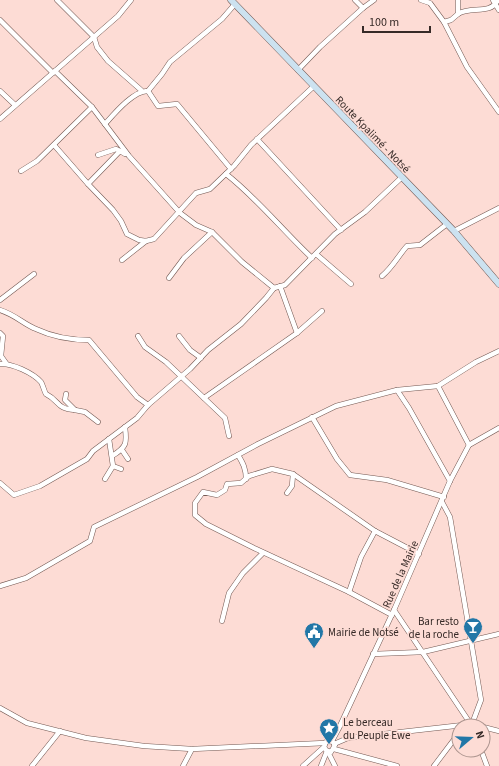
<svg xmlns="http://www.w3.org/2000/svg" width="499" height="766" viewBox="0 0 499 766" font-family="'Source Sans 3',sans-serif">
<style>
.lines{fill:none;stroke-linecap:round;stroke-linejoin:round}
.minor-casing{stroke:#745953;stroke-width:5.5}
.secondary-casing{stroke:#745953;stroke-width:7}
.minor{stroke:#fff;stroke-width:4.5}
.secondary{stroke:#cce2f0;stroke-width:6}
.labels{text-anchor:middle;stroke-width:3.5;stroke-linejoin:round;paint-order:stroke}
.street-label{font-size:11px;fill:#362a27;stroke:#fddcd5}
.poi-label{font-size:11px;fill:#362a27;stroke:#fddcd5;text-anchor:start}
</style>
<rect width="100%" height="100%" fill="#fddcd5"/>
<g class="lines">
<!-- minor casing -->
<g class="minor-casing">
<g id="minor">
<path d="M 57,0 L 94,37 L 97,47 L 108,61 L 141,90"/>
<path d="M 355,0 L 363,8"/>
<path d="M 421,0 L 430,3 L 444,22 L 467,67 L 499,112"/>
<path d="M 493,0 L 499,10"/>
<path d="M 458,14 C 471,5 490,16 498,0"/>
<path d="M 0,20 L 53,73"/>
<path d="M 444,22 L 451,20 L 458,14 L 458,0"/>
<path d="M 298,70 L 320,47 L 363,8 L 374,0"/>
<path d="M 55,71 L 92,107 L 129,156 L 180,213 L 196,225 L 212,232 L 242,262 L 274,288"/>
<path d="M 0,91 L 15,105"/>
<path d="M 148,91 L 158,106 L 177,104 L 231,169"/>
<path d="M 0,119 L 118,16 L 131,0"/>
<path d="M 105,124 C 114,114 134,90 148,91 L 162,74 L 170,62 L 222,19 L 235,4"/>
<path d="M 257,139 L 341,230"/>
<path d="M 54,145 L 88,184 L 113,210 L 121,221 L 127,234 L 139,240 L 146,241"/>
<path d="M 98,155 L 116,149 L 120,151"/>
<path d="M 21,171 L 37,161 L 92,107"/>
<path d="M 226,174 C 257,198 283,231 312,258"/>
<path d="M 88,184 L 120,151 L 125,154"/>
<path d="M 454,231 L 499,208"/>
<path d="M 316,254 L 351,284"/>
<path d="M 122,260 L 146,241 L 154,239 L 196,193 L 210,189 L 234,166 L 251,145 L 314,86"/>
<path d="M 382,276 C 393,267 398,256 407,246 L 420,245 L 447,224"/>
<path d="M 169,278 L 184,258 L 212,232"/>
<path d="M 0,300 L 34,274"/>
<path d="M 0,310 C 16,315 23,324 36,329 C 53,337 71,340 89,340 L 137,397 L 148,405"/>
<path d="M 0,333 L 3,336 L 1,356 L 6,363"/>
<path d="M 297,333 L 322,311"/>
<path d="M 138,336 L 145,347 L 166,362 L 225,418 L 229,436"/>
<path d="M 179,336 L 190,350 L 201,358"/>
<path d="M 0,364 C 12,363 33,373 41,382 C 43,385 44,391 46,394 C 60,401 56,409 75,410"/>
<path d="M 438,386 L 469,445"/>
<path d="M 397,390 L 409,408 L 450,481"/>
<path d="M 66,394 L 65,400 L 75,410 L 85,412 L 98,422"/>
<path d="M 204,398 L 297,333 L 280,286"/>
<path d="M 312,417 L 337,459 L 350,475 L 387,480 L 444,497"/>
<path d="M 122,450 L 128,459"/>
<path d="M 238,455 C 243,463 246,469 246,479"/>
<path d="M 112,456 C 127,447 127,443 125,427"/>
<path d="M 113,466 L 121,469"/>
<path d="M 105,479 L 113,466 L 109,439"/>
<path d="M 0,483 L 14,495 L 40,486 L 87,459 L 93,451 L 137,418 L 148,405 L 190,369 L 208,350 L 241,324 L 266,298 L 274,288 L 285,285 L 335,234 L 365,212 L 401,178"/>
<path d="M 287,493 L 292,486 L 293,474"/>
<path d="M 442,502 L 450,517 L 481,700 L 472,724 L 468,726"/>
<path d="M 0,586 L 26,578 L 90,541 L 94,527 L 197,477 L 258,444 L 336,406 L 397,390 L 438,386 L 476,362 L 499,351"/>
<path d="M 349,592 L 361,557 L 375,531"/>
<path d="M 394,610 L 472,726"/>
<path d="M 392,615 L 349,592 L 254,548 L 206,524 L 195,515 L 195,503 L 203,492 L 217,495 L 225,490 L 227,484 L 241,483 L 249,476 L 272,469 L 293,474 L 375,531 L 419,554"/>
<path d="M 222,621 L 229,593 L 243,573 L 263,553"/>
<path d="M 373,654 L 423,652 L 499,634"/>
<path d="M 0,708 L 27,723 L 86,738 L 144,746 L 192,749 L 325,743"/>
<path d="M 483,727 L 499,731"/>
<path d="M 332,741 L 339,728 L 394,610 L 450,481 L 469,445 L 499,428"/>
<path d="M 334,744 L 348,738 L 472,724 L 480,726"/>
<path d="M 334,749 L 397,766"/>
<path d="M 481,750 L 487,766"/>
<path d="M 328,752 L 335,766"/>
<path d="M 32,766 L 60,731"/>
<path d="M 183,766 L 192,749"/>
<path d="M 303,766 L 324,747 L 326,742 L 332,741 L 335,745 L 331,752 L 326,750 L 324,747"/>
<path d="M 321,766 L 327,751"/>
<path d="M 434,766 L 459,733"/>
</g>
</g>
<!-- secondary casing -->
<g class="secondary-casing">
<path id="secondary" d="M 231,0 L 454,231 L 499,284"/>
</g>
<!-- minor -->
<use href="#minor" class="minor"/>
<!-- secondary -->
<use href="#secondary" class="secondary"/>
</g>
<!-- icons -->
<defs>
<g id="bar-pin" transform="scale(1)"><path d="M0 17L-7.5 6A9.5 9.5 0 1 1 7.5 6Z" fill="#2277a7" stroke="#fddcd5"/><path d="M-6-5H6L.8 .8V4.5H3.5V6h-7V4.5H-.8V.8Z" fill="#fff"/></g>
<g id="civic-pin" transform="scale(1)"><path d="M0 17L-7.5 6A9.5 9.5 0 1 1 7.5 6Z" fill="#2277a7" stroke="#fddcd5"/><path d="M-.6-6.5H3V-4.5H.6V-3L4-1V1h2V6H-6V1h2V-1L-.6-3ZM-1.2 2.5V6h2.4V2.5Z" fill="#fff"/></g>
<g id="sight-pin" transform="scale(1)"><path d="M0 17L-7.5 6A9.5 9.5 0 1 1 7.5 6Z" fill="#2277a7" stroke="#fddcd5"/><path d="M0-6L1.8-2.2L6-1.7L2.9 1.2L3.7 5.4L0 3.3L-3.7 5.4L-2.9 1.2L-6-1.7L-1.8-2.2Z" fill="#fff"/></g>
</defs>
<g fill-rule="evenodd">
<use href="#bar-pin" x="473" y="627"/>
<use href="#civic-pin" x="314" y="632"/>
<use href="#sight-pin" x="329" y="728"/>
</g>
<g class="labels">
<!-- street labels -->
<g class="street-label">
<text transform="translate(373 134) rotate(46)" y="4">Route Kpalimé - Notsé</text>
<text transform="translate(400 574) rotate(-66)" y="4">Rue de la Mairie</text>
</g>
<!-- poi labels -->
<g class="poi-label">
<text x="459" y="625" text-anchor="end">Bar resto<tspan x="459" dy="13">de la roche</tspan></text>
<text x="328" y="636">Mairie de Notsé</text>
<text x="343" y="726">Le berceau<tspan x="343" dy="13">du Peuple Ewe</tspan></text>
</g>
</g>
<!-- north arrow -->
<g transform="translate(471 738) rotate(71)"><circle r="19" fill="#fddcd5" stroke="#ad958f"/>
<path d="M0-3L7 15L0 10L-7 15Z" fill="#2277a7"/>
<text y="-6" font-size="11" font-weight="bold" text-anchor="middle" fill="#362a27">N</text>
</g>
<!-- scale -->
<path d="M363 26v6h67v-6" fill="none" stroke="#362a27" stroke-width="2"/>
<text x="369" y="26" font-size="12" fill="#362a27" stroke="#fddcd5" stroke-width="3" paint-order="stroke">100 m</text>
</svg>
